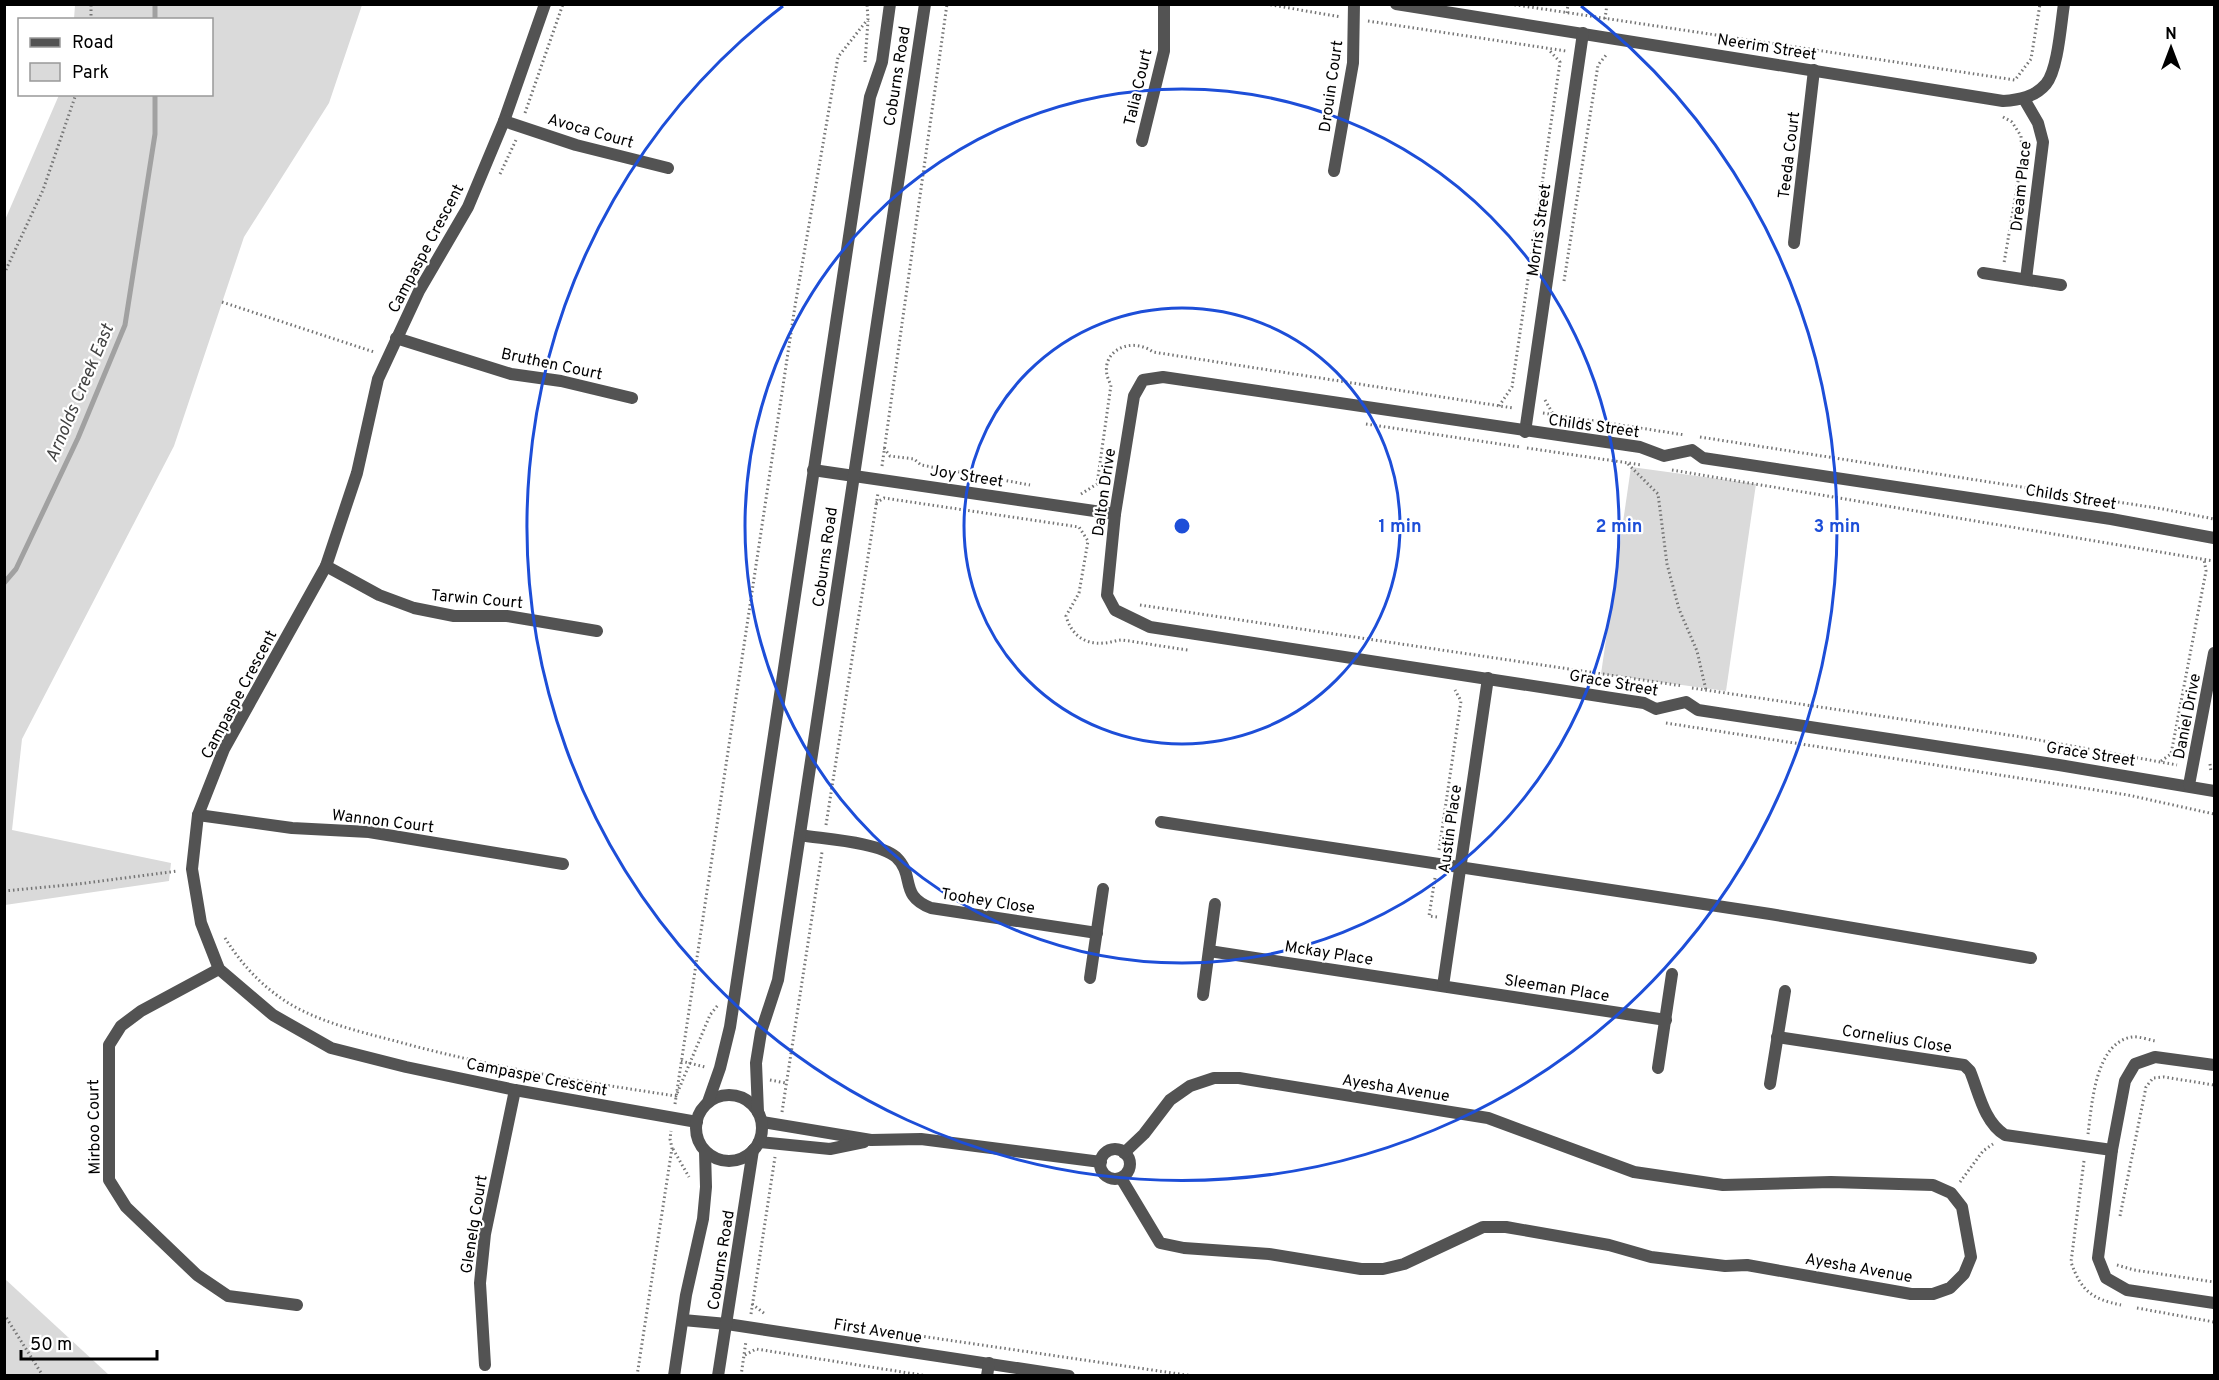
<svg xmlns="http://www.w3.org/2000/svg" width="2219" height="1380" viewBox="0 0 2219 1380" font-family="Overpass,sans-serif">
<style>
.green{fill:#dadada}
.lines{fill:none;stroke-linecap:round;stroke-linejoin:round}
.stream{stroke:#a1a1a1;stroke-width:5}
.path{stroke:#757575;stroke-width:3;stroke-dasharray:1.5 3;stroke-linecap:butt}
.minor{stroke:#535353;stroke-width:12}
.tertiary{stroke:#535353;stroke-width:12}
.ring{fill:none;stroke:#1d4ed8;stroke-width:3}
.labels{text-anchor:middle;stroke-width:4.5;stroke-linejoin:round;paint-order:stroke}
.street-label{font-size:16px;fill:#000;stroke:#fff}
.water-label{font-size:18px;font-style:italic;fill:#424242;stroke:#fff}
.centre{fill:#1d4ed8;stroke:#fff;stroke-width:3}
.ring-label{font-size:18px;text-anchor:middle;font-weight:bold;fill:#1d4ed8;stroke:#fff;stroke-width:4.5;stroke-linejoin:round;paint-order:stroke}
</style>
<rect width="100%" height="100%" fill="#fff"/>
<!-- green -->
<g class="green">
<path d="M 75,5 L 362,5 L 329,103 L 244,237 L 174,446 L 22,739 L 12,830 L 171,863 L 169,881 L 5,905 L 5,220 L 59,95 L 212,94 L 212,20 L 74,19 Z"/>
<path d="M 1631,467 L 1756,484 L 1726,691 L 1601,674 Z"/>
<path d="M 4,1279 L 5,1279 L 109,1375 L 5,1375 Z"/>
</g>
<g class="lines">
<!-- stream -->
<g class="stream">
<path d="M 155,4 L 155,20"/>
<path d="M 4,583 L 16,569 L 78,438 L 125,325 L 155,134 L 155,94"/>
</g>
<!-- path -->
<g class="path">
<path d="M 1266,4 L 1341,17"/>
<path d="M 1510,4 L 2015,80 L 2031,59 L 2040,4"/>
<path d="M 1567,13 L 1568,4"/>
<path d="M 1605,19 L 1607,4"/>
<path d="M 91,20 L 91,4"/>
<path d="M 1368,21 L 1566,51"/>
<path d="M 865,62 L 868,21"/>
<path d="M 525,113 L 563,4"/>
<path d="M 2003,117 L 2012,122 L 2021,136 L 2022,158 L 2004,263"/>
<path d="M 500,174 L 516,140"/>
<path d="M 4,274 L 43,190 L 76,94"/>
<path d="M 1564,281 L 1598,65 L 1607,54"/>
<path d="M 222,302 L 374,352"/>
<path d="M 1545,400 L 1553,414"/>
<path d="M 1499,406 L 1512,387 L 1560,62 L 1549,50"/>
<path d="M 1543,413 L 1685,435"/>
<path d="M 1366,424 L 1520,447"/>
<path d="M 1700,437 L 2163,509 L 2214,519"/>
<path d="M 884,448 L 890,456 L 914,459 L 921,465 L 1030,485"/>
<path d="M 1527,448 L 1642,465"/>
<path d="M 1628,464 L 1658,494 L 1667,564 L 1679,609 L 1697,651 L 1706,690"/>
<path d="M 882,466 L 947,4"/>
<path d="M 1672,470 L 2214,561"/>
<path d="M 1081,494 L 1097,484 L 1111,385 C 1094,355 1128,334 1153,352 L 1513,408"/>
<path d="M 876,503 L 884,498 L 1079,527 L 1088,541 L 1079,593 L 1066,616 C 1071,634 1084,645 1104,643 C 1110,643 1116,640 1122,640 C 1144,643 1166,647 1188,650"/>
<path d="M 1140,605 L 1683,686"/>
<path d="M 1692,688 L 2022,737 L 2177,765"/>
<path d="M 1666,723 L 2128,795 L 2214,814"/>
<path d="M 2161,761 L 2171,754 L 2206,571 L 2204,559"/>
<path d="M 2210,764 L 2211,772"/>
<path d="M 826,825 L 878,493"/>
<path d="M 1439,850 L 1461,701 L 1455,690"/>
<path d="M 1435,878 L 1429,916 L 1437,917"/>
<path d="M 4,891 L 78,884 L 178,871"/>
<path d="M 225,938 C 243,967 268,993 299,1009 C 330,1025 365,1033 399,1042 C 490,1067 583,1082 676,1096 L 710,1015 L 718,1005"/>
<path d="M 681,1061 L 705,1067"/>
<path d="M 770,1080 L 786,1083"/>
<path d="M 675,1104 L 795,306 L 838,57 L 868,19 L 867,4"/>
<path d="M 782,1112 L 822,852"/>
<path d="M 2088,1134 C 2092,1104 2095,1043 2132,1037 C 2139,1036 2149,1040 2156,1041"/>
<path d="M 673,1149 L 689,1177"/>
<path d="M 2084,1161 L 2071,1262 C 2081,1291 2092,1299 2121,1305"/>
<path d="M 1960,1182 L 1983,1151 L 1993,1144"/>
<path d="M 2120,1216 L 2146,1087 L 2153,1078 L 2164,1077 L 2214,1085"/>
<path d="M 2117,1265 L 2134,1270 L 2214,1282"/>
<path d="M 752,1304 L 765,1314"/>
<path d="M 2137,1308 L 2214,1322"/>
<path d="M 4,1314 L 43,1376"/>
<path d="M 751,1314 L 775,1157"/>
<path d="M 893,1332 L 1193,1376"/>
<path d="M 745,1355 L 756,1349 L 928,1376"/>
<path d="M 637,1376 L 672,1148 L 670,1139 L 671,1131"/>
<path d="M 741,1376 L 746,1341"/>
</g>
<!-- minor -->
<g class="minor">
<path d="M 545,4 L 504,121 L 468,207 L 419,291 L 378,379 L 357,473 L 326,566 L 224,749 L 198,815 L 192,869 L 201,923 L 219,969 L 273,1015 L 331,1048 L 406,1067 L 515,1090 L 697,1122"/>
<path d="M 1396,4 L 2003,101 C 2019,100 2035,97 2046,84 C 2058,70 2061,23 2064,4"/>
<path d="M 2024,99 L 2038,123 L 2043,142 L 2026,279"/>
<path d="M 504,121 L 576,145 L 668,168"/>
<path d="M 1142,141 L 1164,51 L 1164,4"/>
<path d="M 1334,171 L 1353,63 L 1354,4"/>
<path d="M 1794,243 L 1814,70"/>
<path d="M 1983,273 L 2061,285"/>
<path d="M 396,338 L 511,374 L 561,381 L 632,398"/>
<path d="M 1525,432 L 1583,33"/>
<path d="M 813,470 L 1115,514"/>
<path d="M 2214,538 L 2111,519 L 1703,458 L 1692,450 L 1664,456 L 1640,447 L 1163,377 L 1143,380 L 1134,396 L 1115,514 L 1107,595 L 1115,610 L 1150,627 L 1644,703 L 1656,709 L 1686,702 L 1698,710 L 2059,765 L 2214,791"/>
<path d="M 326,566 L 379,595 L 414,608 L 454,616 L 507,616 L 597,631"/>
<path d="M 2189,785 L 2214,653"/>
<path d="M 198,815 L 292,828 L 369,832 L 563,864"/>
<path d="M 1161,822 L 1770,914 L 2031,958"/>
<path d="M 800,835 C 823,839 879,842 896,857 C 916,876 898,895 931,908 L 1097,933"/>
<path d="M 1209,951 L 1666,1020"/>
<path d="M 219,969 L 141,1011 L 121,1026 L 109,1045 L 109,1180 L 126,1207 L 197,1275 L 228,1296 L 297,1305"/>
<path d="M 1090,978 L 1103,889"/>
<path d="M 1443,986 L 1488,678"/>
<path d="M 1203,995 L 1215,904"/>
<path d="M 1777,1037 L 1964,1065 L 1970,1071 C 1979,1093 1984,1122 2005,1135 L 2112,1150 L 2125,1081 L 2135,1064 L 2155,1057 L 2214,1065"/>
<path d="M 1658,1068 L 1672,974"/>
<path d="M 1770,1084 L 1785,991"/>
<path d="M 762,1122 L 871,1140 L 921,1139 L 1101,1162"/>
<path d="M 759,1142 L 830,1149 L 864,1142"/>
<circle cx="1115" cy="1164" r="15"/>
<path d="M 2112,1150 L 2098,1258 L 2106,1278 L 2127,1290 L 2214,1303"/>
<path d="M 1121,1178 L 1160,1243 L 1184,1248 L 1269,1254 L 1361,1269 L 1383,1269 L 1404,1264 L 1483,1227 L 1506,1227 L 1609,1245 L 1651,1257 L 1725,1266 L 1747,1265 L 1911,1294 L 1933,1294 L 1950,1288 L 1964,1274 L 1971,1257 L 1962,1207 L 1951,1193 L 1933,1185 L 1831,1182 L 1723,1185 L 1634,1172 L 1488,1118 L 1239,1078 L 1214,1078 L 1190,1086 L 1170,1100 L 1144,1134 L 1124,1153"/>
<path d="M 683,1320 L 727,1324 L 1069,1376"/>
<path d="M 485,1365 L 480,1283 L 485,1234 L 515,1090"/>
<path d="M 987,1376 L 989,1363"/>
</g>
<!-- tertiary -->
<g class="tertiary">
<circle cx="729" cy="1128" r="33"/>
<path d="M 708,1102 L 720,1068 L 730,1027 L 870,97 L 882,62 L 890,4"/>
<path d="M 758,1112 L 756,1063 L 761,1032 L 778,980 L 925,4"/>
<path d="M 674,1376 L 686,1295 L 703,1219 L 706,1187 L 705,1151"/>
<path d="M 718,1376 L 753,1150"/>
</g>
</g>
<!-- distance rings -->
<g class="ring">
<circle cx="1182" cy="526" r="218"/>
<circle cx="1182" cy="526" r="437"/>
<path d="M1581 6A655 655 0 1 1 783 6"/>
</g>
<g class="labels">
<!-- street labels -->
<g class="street-label">
<text transform="translate(1767 46) rotate(9)" y="6">Neerim Street</text>
<text transform="translate(896 76) rotate(-81)" y="6">Coburns Road</text>
<text transform="translate(1330 86) rotate(-82)" y="6">Drouin Court</text>
<text transform="translate(1137 87) rotate(-77)" y="6">Talia Court</text>
<text transform="translate(591 130) rotate(16)" y="6">Avoca Court</text>
<text transform="translate(1788 155) rotate(-83)" y="6">Teeda Court</text>
<text transform="translate(2020 186) rotate(-84)" y="6">Dream Place</text>
<text transform="translate(1538 230) rotate(-82)" y="6">Morris Street</text>
<text transform="translate(425 248) rotate(-62)" y="6">Campaspe Crescent</text>
<text transform="translate(552 363) rotate(12)" y="6">Bruthen Court</text>
<text transform="translate(1594 425) rotate(8)" y="6">Childs Street</text>
<text transform="translate(967 475) rotate(9)" y="6">Joy Street</text>
<text transform="translate(1103 492) rotate(-82)" y="6">Dalton Drive</text>
<text transform="translate(2071 496) rotate(9)" y="6">Childs Street</text>
<text transform="translate(824 557) rotate(-82)" y="6">Coburns Road</text>
<text transform="translate(477 598) rotate(5)" y="6">Tarwin Court</text>
<text transform="translate(1614 682) rotate(10)" y="6">Grace Street</text>
<text transform="translate(238 694) rotate(-62)" y="6">Campaspe Crescent</text>
<text transform="translate(2186 716) rotate(-79)" y="6">Daniel Drive</text>
<text transform="translate(2091 753) rotate(9)" y="6">Grace Street</text>
<text transform="translate(383 820) rotate(7)" y="6">Wannon Court</text>
<text transform="translate(1449 829) rotate(-82)" y="6">Austin Place</text>
<text transform="translate(988 900) rotate(9)" y="6">Toohey Close</text>
<text transform="translate(1329 952) rotate(9)" y="6">Mckay Place</text>
<text transform="translate(1557 987) rotate(9)" y="6">Sleeman Place</text>
<text transform="translate(1897 1038) rotate(9)" y="6">Cornelius Close</text>
<text transform="translate(537 1076) rotate(11)" y="6">Campaspe Crescent</text>
<text transform="translate(1396 1087) rotate(9)" y="6">Ayesha Avenue</text>
<text transform="translate(93 1127) rotate(-91)" y="6">Mirboo Court</text>
<text transform="translate(473 1224) rotate(-81)" y="6">Glenelg Court</text>
<text transform="translate(720 1260) rotate(-81)" y="6">Coburns Road</text>
<text transform="translate(1859 1267) rotate(10)" y="6">Ayesha Avenue</text>
<text transform="translate(878 1330) rotate(9)" y="6">First Avenue</text>
</g>
<!-- water labels -->
<g class="water-label">
<text transform="translate(79 393) rotate(-67)" y="6">Arnolds Creek East</text>
</g>
</g>
<circle cx="1182" cy="526" r="9" class="centre"/>
<g class="ring-label">
<text x="1400" y="532">1 min</text>
<text x="1619" y="532">2 min</text>
<text x="1837" y="532">3 min</text>
</g>
<!-- border -->
<rect width="2219" height="1380" fill="none" stroke="#000000" stroke-width="12"/>
<!-- legend -->
<rect x="18" y="18" width="195" height="78" fill="#ffffff" stroke="#999999" stroke-width="1.5"/>
<rect x="30" y="38" width="30" height="9" fill="#535353" stroke="#999999" stroke-width="1.5"/>
<text x="72" y="48" font-size="18" fill="#000000">Road</text>
<rect x="30" y="63" width="30" height="18" fill="#dadada" stroke="#999999" stroke-width="1.5"/>
<text x="72" y="78" font-size="18" fill="#000000">Park</text>
<!-- north arrow -->
<g transform="translate(2171 48)" stroke="#ffffff" stroke-width="4.5" paint-order="stroke">
<path d="M0-4.5L10 22L0 15L-10 22Z" fill="#000000"/>
<text y="-9" font-size="16" font-weight="bold" text-anchor="middle" fill="#000000">N</text>
</g>
<!-- scale -->
<path d="M21 1350v9h136v-9" fill="none" stroke="#000000" stroke-width="3"/>
<text x="30" y="1350" font-size="18" fill="#000000" stroke="#ffffff" stroke-width="4.5" paint-order="stroke">50 m</text>
</svg>
